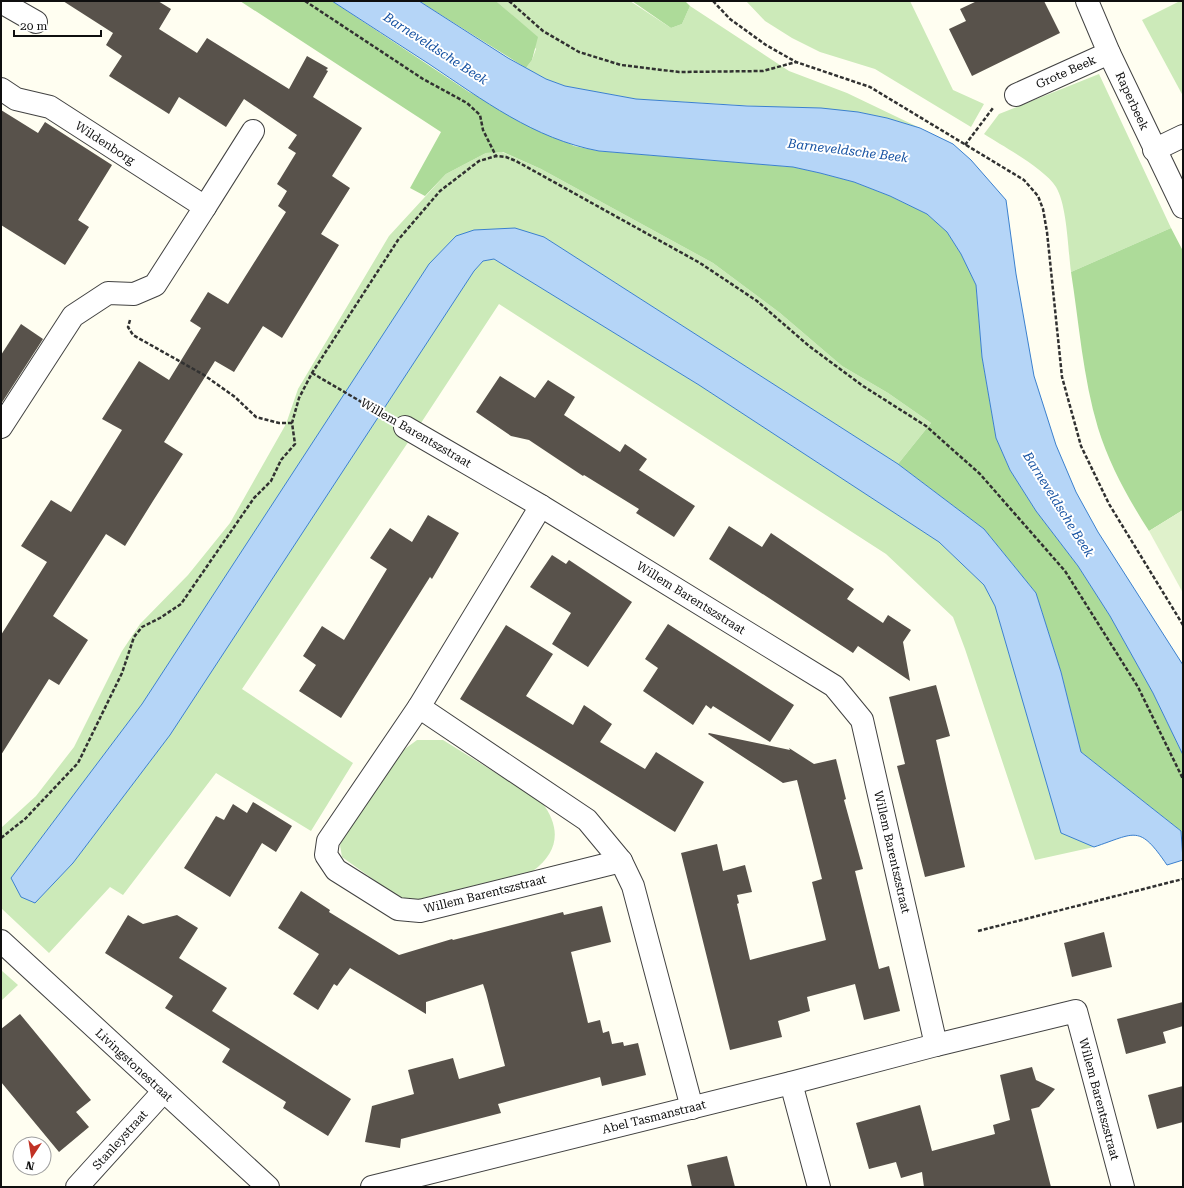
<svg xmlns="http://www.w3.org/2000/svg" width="1184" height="1188" viewBox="0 0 1184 1188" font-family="'Roboto Serif',serif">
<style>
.green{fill:#cceab9}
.forest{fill:#addb99}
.pitch{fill:#dff1cb}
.water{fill:#b5d5f7;stroke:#3b80ce}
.building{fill:#58524b}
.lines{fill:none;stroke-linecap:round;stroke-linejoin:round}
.minor-casing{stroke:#424242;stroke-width:24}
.path{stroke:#313131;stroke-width:2.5;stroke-dasharray:4 2;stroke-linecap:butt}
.minor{stroke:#fff;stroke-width:22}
.labels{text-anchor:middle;stroke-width:4;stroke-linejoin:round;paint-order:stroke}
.street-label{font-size:12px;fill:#0f0f0f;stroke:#fff}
.water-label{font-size:13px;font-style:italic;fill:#1652a2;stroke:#fff}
</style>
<rect width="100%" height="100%" fill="#fffef1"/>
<!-- green -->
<g class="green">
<path d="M 496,1 L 630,1 L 671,28 L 682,24 L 690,6 L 789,71 L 847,93 L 920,128 L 887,118 L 858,112 L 636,99 L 565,86 L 546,79 L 526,68 L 532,60 L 536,49 L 511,14 Z"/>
<path d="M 746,1 L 910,1 L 953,90 L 984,104 L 971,127 L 875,69 L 820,52 L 792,38 L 765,21 Z"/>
<path d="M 1180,1 L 1183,1 L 1183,96 L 1142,20 Z"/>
<path d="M 1099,74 L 1171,228 L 1071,272 C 1068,249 1067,205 1056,187 C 1044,168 1004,147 984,134 L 999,114 Z"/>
<path d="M 502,152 L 541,169 L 713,263 L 780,313 L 842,366 L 888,393 L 931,423 L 898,464 L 544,237 L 456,236 L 429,264 L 142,704 L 11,878 L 35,903 L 73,863 L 170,735 L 474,271 L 483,261 L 494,259 L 699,385 L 939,542 L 984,585 L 995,606 L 1061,832 L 1094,847 L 1035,860 L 965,649 L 953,617 L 886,554 L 499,304 L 419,426 L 242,689 L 353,763 L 311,831 L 216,773 L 123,895 L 110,887 L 49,953 L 1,908 L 1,828 L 36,796 L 74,747 L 122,651 L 140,624 L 188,575 L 230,523 L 286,424 L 298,389 L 389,236 L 446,174 L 486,153 Z"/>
<path d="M 417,740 L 443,740 L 541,801 C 561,827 560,851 533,871 L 411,901 L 402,900 L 342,857 L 340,845 L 347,827 L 394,757 Z"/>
<path d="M 1,970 L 18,985 L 1,1001 Z"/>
</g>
<!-- forest -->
<g class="forest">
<path d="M 240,1 L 332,1 L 469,92 L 574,146 L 599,151 L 793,167 L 820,173 L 854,182 L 890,196 L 927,214 L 947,232 L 961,254 L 976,285 L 982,357 L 996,438 L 1010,470 L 1036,511 L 1078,566 L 1110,616 L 1153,693 L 1183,755 L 1183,846 L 1181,831 L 1081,752 L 1061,672 L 1036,593 L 984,529 L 898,464 L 931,423 L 888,393 L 842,366 L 780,313 L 713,263 L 541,169 L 503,152 L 486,153 L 446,174 L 425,196 L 410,188 L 441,132 Z"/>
<path d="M 419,1 L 496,1 L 538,37 L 532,60 L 526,68 Z"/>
<path d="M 632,1 L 685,1 L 690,6 L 682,24 L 671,28 Z"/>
<path d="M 1171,228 L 1183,251 L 1183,510 L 1149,531 C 1129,500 1109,464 1098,428 C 1083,378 1079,323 1071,272 Z"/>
</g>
<!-- pitch -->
<path class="pitch" d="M 1183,510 L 1183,593 L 1149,531 Z"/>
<!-- water -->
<g class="water">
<path d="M 332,1 L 419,1 L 508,58 L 546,79 L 565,86 L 636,99 L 747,106 L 821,108 L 858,112 L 887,118 L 920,128 L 953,144 L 971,160 L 1006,200 L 1016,274 L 1034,376 L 1056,445 L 1076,492 L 1098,532 L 1183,665 L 1183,755 L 1153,693 L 1110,616 L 1078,566 L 1036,511 L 1010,470 L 996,438 L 982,357 L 976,285 L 961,254 L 947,232 L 927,214 L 890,196 L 854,182 L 820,173 L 793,167 L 599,151 C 534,139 483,100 429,64 C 397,43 364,22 332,1 Z"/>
<path d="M 515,228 L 544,237 L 898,464 L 984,529 L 1036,593 L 1061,672 L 1081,752 L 1181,831 L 1183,860 L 1167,865 C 1139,824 1136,833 1094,847 L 1061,833 L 995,606 L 984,585 L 939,542 L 699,385 L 494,259 L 483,261 L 474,271 L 170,735 L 73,863 L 35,903 L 21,897 L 11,878 L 142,704 L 429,264 L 456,236 L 474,230 Z"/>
</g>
<!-- building -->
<g class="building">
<path d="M 63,1 L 158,1 L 171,9 L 159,29 L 197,53 L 207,38 L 289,89 L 307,56 L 328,68 L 326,70 L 328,71 L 313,97 L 362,128 L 332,176 L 350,188 L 321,234 L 339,245 L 282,338 L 263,326 L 234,372 L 215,361 L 164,442 L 183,454 L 153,501 L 125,546 L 106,534 L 53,616 L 88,640 L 59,685 L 49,679 L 1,755 L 1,635 L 47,562 L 21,546 L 51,500 L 71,512 L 122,430 L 102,419 L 139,361 L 169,380 L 201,328 L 190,321 L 208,292 L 228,304 L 286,212 L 278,206 L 287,191 L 277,184 L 296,153 L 288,148 L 297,135 L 244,99 L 226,127 L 179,97 L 169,114 L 109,76 L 122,56 L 106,45 L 113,33 Z"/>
<path d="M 977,1 L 1044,1 L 1060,33 L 972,76 L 949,29 L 966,21 L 960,9 Z"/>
<path d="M 1,110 L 38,133 L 45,122 L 112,165 L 78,220 L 89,227 L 65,265 L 1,225 Z"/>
<path d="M 21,324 L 43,339 L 1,404 L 1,355 Z"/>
<path d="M 500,376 L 535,398 L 548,380 L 575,397 L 564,415 L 620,452 L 625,444 L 647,459 L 639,470 L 695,506 L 674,537 L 636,513 L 639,509 L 584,475 L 583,476 L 529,440 L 511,436 L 476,412 Z"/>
<path d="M 428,515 L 459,533 L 432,579 L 430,577 L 341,718 L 299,691 L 316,665 L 303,656 L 322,626 L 344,640 L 387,569 L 370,558 L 390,528 L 412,542 Z"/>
<path d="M 729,526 L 762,547 L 771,533 L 854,589 L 847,599 L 883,623 L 888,615 L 911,630 L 903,642 L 910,681 L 858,646 L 853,653 L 709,559 Z"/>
<path d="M 552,555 L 566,564 L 569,560 L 632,602 L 588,667 L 552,644 L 571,613 L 530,587 Z"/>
<path d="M 668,624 L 794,705 L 770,742 L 713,706 L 711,709 L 706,705 L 693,725 L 643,691 L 658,668 L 645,659 Z"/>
<path d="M 506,625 L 553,654 L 526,696 L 573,725 L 584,705 L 612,724 L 600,742 L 645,769 L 656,752 L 704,782 L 675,832 L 460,699 Z"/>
<path d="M 936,685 L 950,736 L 936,740 L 965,867 L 925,877 L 897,766 L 905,764 L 889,697 Z"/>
<path d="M 709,733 L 790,750 L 789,748 L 814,764 L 836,759 L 846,799 L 844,800 L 863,869 L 855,871 L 879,969 L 889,966 L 900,1011 L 864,1020 L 855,984 L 807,997 L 810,1011 L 778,1021 L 782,1037 L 730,1050 L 681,853 L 717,844 L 723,871 L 745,865 L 752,892 L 737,895 L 739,903 L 737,904 L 750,960 L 826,940 L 812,882 L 822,879 L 797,780 L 783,783 L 708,734 Z"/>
<path d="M 253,802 L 292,826 L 276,852 L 262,843 L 230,897 L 184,868 L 216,816 L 224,820 L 233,804 L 247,813 Z"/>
<path d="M 301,891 L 330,910 L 329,912 L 399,955 L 452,939 L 453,940 L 563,912 L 564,915 L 602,906 L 611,942 L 571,952 L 588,1023 L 600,1020 L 603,1033 L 609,1031 L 612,1044 L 623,1042 L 624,1046 L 638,1043 L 646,1075 L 602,1086 L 600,1077 L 498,1104 L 501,1113 L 401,1139 L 400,1148 L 365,1142 L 372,1106 L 414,1094 L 408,1070 L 453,1058 L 459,1079 L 505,1066 L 486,993 L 483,984 L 426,1002 L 426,1014 L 350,968 L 337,986 L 334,984 L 318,1010 L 293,994 L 319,954 L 278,928 Z"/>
<path d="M 128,915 L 143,924 L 177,915 L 198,928 L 179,958 L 227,988 L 212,1011 L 351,1099 L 328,1136 L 283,1108 L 286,1102 L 222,1062 L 230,1049 L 165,1008 L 173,996 L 105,953 Z"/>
<path d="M 1104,932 L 1112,967 L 1072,977 L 1064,943 Z"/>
<path d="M 1183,1002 L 1183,1026 L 1163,1032 L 1166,1043 L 1126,1054 L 1117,1019 Z"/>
<path d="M 20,1014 L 91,1100 L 76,1112 L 89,1127 L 59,1152 L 1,1082 L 1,1029 Z"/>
<path d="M 1032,1067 L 1036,1080 L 1055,1089 L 1039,1107 L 1031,1109 L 1051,1187 L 924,1187 L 922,1172 L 901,1178 L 896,1162 L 869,1169 L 856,1123 L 920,1105 L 932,1151 L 995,1134 L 993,1125 L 1010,1120 L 1000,1075 Z"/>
<path d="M 1183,1086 L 1183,1122 L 1157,1129 L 1148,1095 Z"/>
<path d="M 727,1156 L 735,1187 L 692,1187 L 687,1165 Z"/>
</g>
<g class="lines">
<!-- minor casing -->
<g class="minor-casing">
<g id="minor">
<path d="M 1,2 L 36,22"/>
<path d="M 1109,53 L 1183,207"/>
<path d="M 1,89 L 16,99 L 50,107 L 205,207 L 155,285 L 134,294 L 108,293 L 73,316 L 1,427"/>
<path d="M 1016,95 L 1109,53 L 1087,1"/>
<path d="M 1154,150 L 1183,136"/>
<path d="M 205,207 L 253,131"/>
<path d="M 405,427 L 541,506 L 834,686 L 862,720 L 936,1045 L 1076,1011 L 1123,1187"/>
<path d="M 541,506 L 419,707 L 328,841 L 326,855 L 336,870 L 398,909 L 420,911 L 621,861"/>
<path d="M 419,707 L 587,820 L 621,861 L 633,886 L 692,1108"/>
<path d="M 1,941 L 268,1187"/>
<path d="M 791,1083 L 819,1187"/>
<path d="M 77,1187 L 163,1092"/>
<path d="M 372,1187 L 791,1083 L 936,1045"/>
</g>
</g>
<!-- path -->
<g class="path">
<path d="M 305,1 L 423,79 L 467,103 L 480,115 L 483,130 L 496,156"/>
<path d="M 509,1 L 543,31 L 579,52 L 621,65 L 679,72 L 763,71 L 796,62"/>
<path d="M 713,1 L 730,19 L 766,45 L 796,62 L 870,87 L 1024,180 L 1038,196 L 1043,209 L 1047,232 L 1062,377 L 1081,446 L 1109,504 L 1183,625"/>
<path d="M 965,145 L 993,108"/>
<path d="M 130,320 L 128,327 L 133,335 L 204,375 L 235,397 L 256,417 L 279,423 L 292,423"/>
<path d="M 312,373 L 382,414"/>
<path d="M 1,838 L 25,819 L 78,763 L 122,673 L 134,637 L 142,627 L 160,618 L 181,604 L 254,498 L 271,481 L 281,460 L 295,444 L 292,423 L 299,398 L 312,373 L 398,240 L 440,191 L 479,161 L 496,156 L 506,157 L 516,161 L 700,263 L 757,301 L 809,346 L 863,386 L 926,426 L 980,474 L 1065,571 L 1138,687 L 1183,779"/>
<path d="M 978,931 L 1183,879"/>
</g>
<!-- minor -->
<use href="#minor" class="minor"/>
</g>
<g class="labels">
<!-- street labels -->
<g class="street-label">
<text transform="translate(1066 72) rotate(-24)" y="4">Grote Beek</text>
<text transform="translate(1132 101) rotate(65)" y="4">Raperbeek</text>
<text transform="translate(105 143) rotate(33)" y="4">Wildenborg</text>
<text transform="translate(416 433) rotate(30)" y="4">Willem Barentszstraat</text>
<text transform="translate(691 598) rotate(32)" y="4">Willem Barentszstraat</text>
<text transform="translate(892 852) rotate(77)" y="4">Willem Barentszstraat</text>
<text transform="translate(485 894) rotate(-14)" y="4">Willem Barentszstraat</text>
<text transform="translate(134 1065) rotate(43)" y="4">Livingstonestraat</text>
<text transform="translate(1099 1099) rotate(75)" y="4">Willem Barentszstraat</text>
<text transform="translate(654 1117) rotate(-14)" y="4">Abel Tasmanstraat</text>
<text transform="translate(120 1140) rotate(-48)" y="4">Stanleystraat</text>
</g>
<!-- water labels -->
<g class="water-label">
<text transform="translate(436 48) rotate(33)" y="5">Barneveldsche Beek</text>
<text transform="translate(848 150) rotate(7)" y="5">Barneveldsche Beek</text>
<text transform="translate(1059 504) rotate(58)" y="5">Barneveldsche Beek</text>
</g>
</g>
<!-- border -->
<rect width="1184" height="1188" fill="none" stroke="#0f0f0f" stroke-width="4"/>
<!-- north arrow -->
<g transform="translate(32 1156) rotate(192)"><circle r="19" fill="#ffffff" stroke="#9f9f9f"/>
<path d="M0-3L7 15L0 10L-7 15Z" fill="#c13225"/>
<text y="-6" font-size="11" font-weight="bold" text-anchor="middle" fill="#0f0f0f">N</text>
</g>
<!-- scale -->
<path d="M14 30v6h87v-6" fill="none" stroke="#0f0f0f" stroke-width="2"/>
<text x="20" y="30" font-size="12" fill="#0f0f0f" stroke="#ffffff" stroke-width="3" paint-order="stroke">20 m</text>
</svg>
